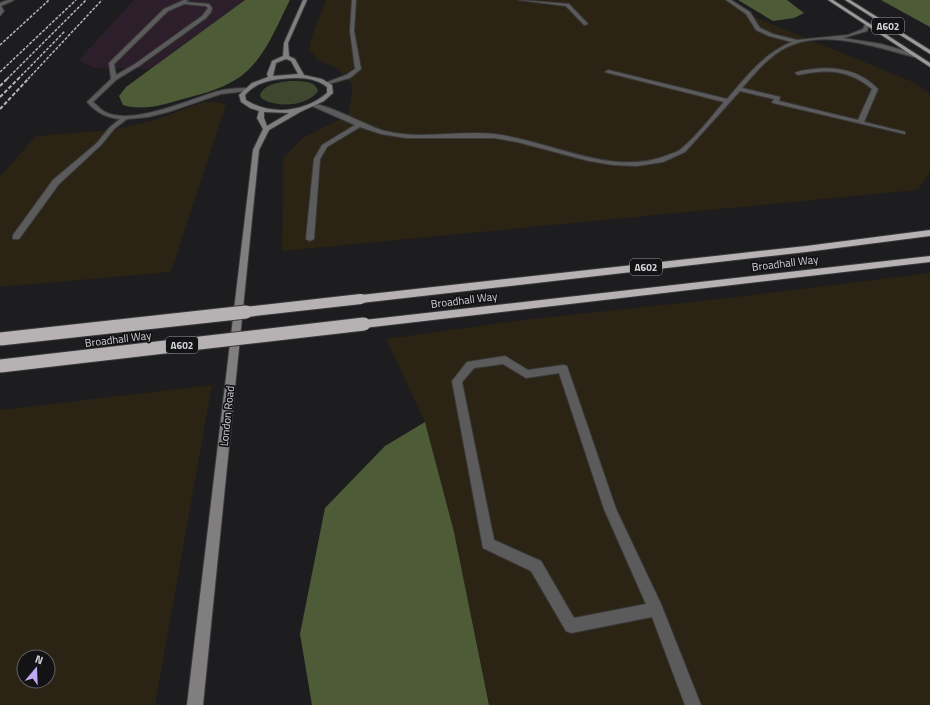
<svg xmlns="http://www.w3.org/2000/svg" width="930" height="705" viewBox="0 0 930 705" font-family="'Titillium Web',sans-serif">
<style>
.commercial{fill:#2b2313;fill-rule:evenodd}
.industrial{fill:#2c1f2b}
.green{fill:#3f482f}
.forest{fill:#4e5b37}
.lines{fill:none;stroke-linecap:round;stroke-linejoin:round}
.lane-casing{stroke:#3a3a3c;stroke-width:2}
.street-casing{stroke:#3a3a3c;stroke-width:2}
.secondary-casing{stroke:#3a3a3c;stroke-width:2}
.primary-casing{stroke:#3a3a3c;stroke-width:2}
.highway-casing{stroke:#3a3a3c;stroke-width:2}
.lane{fill:#5c5b5b;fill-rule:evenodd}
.street{fill:#5c5b5b;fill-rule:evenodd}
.secondary{fill:#807e7e;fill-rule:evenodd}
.primary{fill:#9c999a;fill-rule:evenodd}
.highway{fill:#b6b2b3;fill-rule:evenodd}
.rail-far1{stroke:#b6b6b8;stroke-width:1.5;stroke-dasharray:3 1.5;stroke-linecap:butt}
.rail{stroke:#b6b6b8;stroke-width:2;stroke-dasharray:4 2;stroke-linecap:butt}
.highway-bridge-far1-casing{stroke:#3a3a3c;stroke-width:12;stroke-linecap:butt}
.highway-bridge-casing{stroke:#3a3a3c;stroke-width:15;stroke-linecap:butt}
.highway-bridge-far1{stroke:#b6b2b3;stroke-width:10}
.highway-bridge{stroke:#b6b2b3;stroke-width:13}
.labels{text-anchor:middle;stroke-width:3.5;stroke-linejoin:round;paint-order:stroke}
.shield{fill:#131316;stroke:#99999c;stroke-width:1}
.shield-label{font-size:10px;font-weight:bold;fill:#d3d3d5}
.street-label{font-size:11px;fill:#d3d3d5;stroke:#131316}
</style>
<rect width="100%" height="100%" fill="#1d1d1f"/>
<!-- commercial -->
<g class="commercial">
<path d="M 326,0 L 727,0 L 755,17 L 913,82 L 930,94 L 930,172 L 918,190 L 282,251 L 283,158 L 303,138 L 348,115 L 353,86 L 338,69 L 318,60 L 309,50 L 311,39 Z"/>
<path d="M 204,102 L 214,102 L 226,104 L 171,272 L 0,287 L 0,177 L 36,136 L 100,131 L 124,127 L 151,121 Z"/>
<path d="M 930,273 L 930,705 L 489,705 L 454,532 L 425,422 L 386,339 L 523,320 L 727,298 Z"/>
<path d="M 212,385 L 155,705 L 0,705 L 0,410 ZM 24,657 L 48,657 L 48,681 L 24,681 Z"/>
</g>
<!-- industrial -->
<path class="industrial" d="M 134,0 L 245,0 L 152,69 L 94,68 L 79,60 Z"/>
<!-- green -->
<path class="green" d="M 290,81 C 299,81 316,80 318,91 C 307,107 275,108 261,98 L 260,95 C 264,84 280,82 290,81 Z"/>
<!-- forest -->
<g class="forest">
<path d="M 245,0 L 290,0 C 276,27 263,64 235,80 C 219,90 201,94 183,99 C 163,105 144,111 123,105 L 119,96 L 126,87 Z"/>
<path d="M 738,0 L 787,0 L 804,13 L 794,18 L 773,21 Z"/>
<path d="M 881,0 L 930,0 L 930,27 Z"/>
<path d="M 425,422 L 454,532 L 489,705 L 312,705 L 300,634 L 325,508 L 385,446 Z"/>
</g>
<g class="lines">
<!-- lane casing -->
<g class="lane-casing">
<g id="lane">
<path d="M 8,0 L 14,0 L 1,6 L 4,11 L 0,16 L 0,3 Z"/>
<path d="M 184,0 L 188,0 L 186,2 L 209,4 L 212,8 L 211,12 L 206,18 L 139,66 L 116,80 L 93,102 C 96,104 99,108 102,110 C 127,128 188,100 215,92 C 225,89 235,88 245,88 L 248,90 L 247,91 L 221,94 L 168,112 L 148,117 L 127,119 L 114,129 L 101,145 L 59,184 L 19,239 L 13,239 L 13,235 L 53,180 L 97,143 L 110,127 L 120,119 C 106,118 96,112 87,102 L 111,79 L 109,63 L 164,9 ZM 184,4 L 206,6 L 208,8 L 202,16 L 135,64 L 116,75 L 114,64 L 168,11 Z"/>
<path d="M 352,0 L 356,0 L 354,31 L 361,69 L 350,78 L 325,85 L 325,83 L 346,75 L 355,69 L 350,31 Z"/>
<path d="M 726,0 L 731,0 L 750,12 L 760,28 L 773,34 L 797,40 L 848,35 L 863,29 L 865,24 L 867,23 L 869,24 L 867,31 L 843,38 L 881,44 L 916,54 L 916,56 L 914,57 C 875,47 825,29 787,47 C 769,56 755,73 742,88 L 780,97 L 779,101 L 858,120 L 872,89 C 848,69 828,69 798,75 L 795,73 C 800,70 808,70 814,69 C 837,66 861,71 878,89 L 864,122 L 905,132 L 905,134 L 773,103 L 772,102 L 774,99 L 740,91 L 685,152 L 663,162 L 637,166 L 613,165 L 589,161 L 517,142 L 494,138 L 406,138 L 381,134 L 360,127 L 327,147 L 320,159 L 314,239 L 310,241 L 306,239 L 314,159 L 322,145 L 355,125 L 312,106 L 312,104 C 324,102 369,127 385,131 C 420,140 458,130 494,134 C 549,140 613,178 668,155 C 672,153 678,152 681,149 C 697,136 711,117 724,102 L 605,72 L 608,70 L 727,99 C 746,77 764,53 792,42 L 769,36 L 756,30 L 746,14 Z"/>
<path d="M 505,356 L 528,370 L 563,365 L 567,366 L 568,369 L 616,509 L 661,604 L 701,705 L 685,705 L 652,617 L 571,633 L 566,631 L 531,571 L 483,548 L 452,381 L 467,362 ZM 503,364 L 526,378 L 559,373 L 604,509 L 646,604 L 574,618 L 541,561 L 494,540 L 462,382 L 474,368 Z"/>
</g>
</g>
<!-- street casing -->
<g class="street-casing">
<path id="street" d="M 519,0 L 569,4 L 588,24 L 584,25 L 566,6 Z"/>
</g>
<!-- secondary casing -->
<g class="secondary-casing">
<path id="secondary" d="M 303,0 L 307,0 L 288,43 L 289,56 L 295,59 L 304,75 L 322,79 L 332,85 L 333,93 L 324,101 L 302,111 L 269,130 L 259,150 L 203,705 L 187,705 L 253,150 L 263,129 L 257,118 L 259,111 L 250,108 L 241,102 L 239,95 L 252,83 L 268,77 L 267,74 L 272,61 L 283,56 L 284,43 ZM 286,59 L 291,61 L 298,74 L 273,76 L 276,63 ZM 294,78 C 306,78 317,79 327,87 L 327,93 C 305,112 271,116 246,100 L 245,95 C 258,80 276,79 294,78 ZM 264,112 L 289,113 L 267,126 L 264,118 Z"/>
</g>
<!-- primary casing -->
<g class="primary-casing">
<g id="primary">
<path d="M 828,0 L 833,0 L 930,63 L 930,67 Z"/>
<path d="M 845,0 L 850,0 L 930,50 L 930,54 Z"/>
</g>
</g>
<!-- highway casing -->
<g class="highway-casing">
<g id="highway">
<path d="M 930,230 L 930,236 L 806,252 L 361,303 L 357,302 L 356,299 L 357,296 L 361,295 L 806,246 Z"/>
<path d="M 930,256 L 930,262 L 364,328 L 360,327 L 358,324 L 360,321 L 364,320 Z"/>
</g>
</g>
<!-- lane -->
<use href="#lane" class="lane"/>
<!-- street -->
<use href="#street" class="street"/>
<!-- secondary -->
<use href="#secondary" class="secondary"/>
<!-- primary -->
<use href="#primary" class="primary"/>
<!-- highway -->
<use href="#highway" class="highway"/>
<!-- rail-far1 -->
<g class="rail-far1">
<path d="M 0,45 L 49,0"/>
<path d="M 0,72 L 76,0"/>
<path d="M 7,79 L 86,0"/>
<path d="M 18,79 L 65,31"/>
<path d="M 28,79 L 102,0"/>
</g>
<!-- rail -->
<g class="rail">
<path d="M 0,86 L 8,78"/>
<path d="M 0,97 L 19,78"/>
<path d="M 0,109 L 29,78"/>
</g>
<!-- highway-bridge-far1 casing -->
<g class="highway-bridge-far1-casing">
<path id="highway-bridge-far1" d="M 237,313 L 361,299"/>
</g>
<!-- highway-bridge casing -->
<g class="highway-bridge-casing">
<g id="highway-bridge">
<path d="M 0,339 L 246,312"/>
<path d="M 0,366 L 364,324"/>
</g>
</g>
<!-- highway-bridge-far1 -->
<use href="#highway-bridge-far1" class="highway-bridge-far1"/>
<!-- highway-bridge -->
<use href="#highway-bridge" class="highway-bridge"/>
</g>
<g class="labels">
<!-- shield labels -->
<g class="shield">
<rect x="872" y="18" width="32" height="16" rx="3"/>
<rect x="630" y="259" width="32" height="16" rx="3"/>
<rect x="166" y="337" width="32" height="16" rx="3"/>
</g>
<g class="shield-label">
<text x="888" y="30">A602</text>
<text x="646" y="271">A602</text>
<text x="182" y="349">A602</text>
</g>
<!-- street labels -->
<g class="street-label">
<text transform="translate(785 263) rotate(-7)" y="4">Broadhall Way</text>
<text transform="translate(464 300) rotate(-7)" y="4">Broadhall Way</text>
<text transform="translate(118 339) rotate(-7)" y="4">Broadhall Way</text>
<text transform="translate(227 416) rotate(-84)" y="4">London Road</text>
</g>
</g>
<!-- north arrow -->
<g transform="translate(36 669) rotate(19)"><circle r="19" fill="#131316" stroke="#606062"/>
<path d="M0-3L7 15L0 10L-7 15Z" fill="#c0a8f3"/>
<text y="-6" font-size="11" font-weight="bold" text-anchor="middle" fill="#d3d3d5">N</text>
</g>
</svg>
